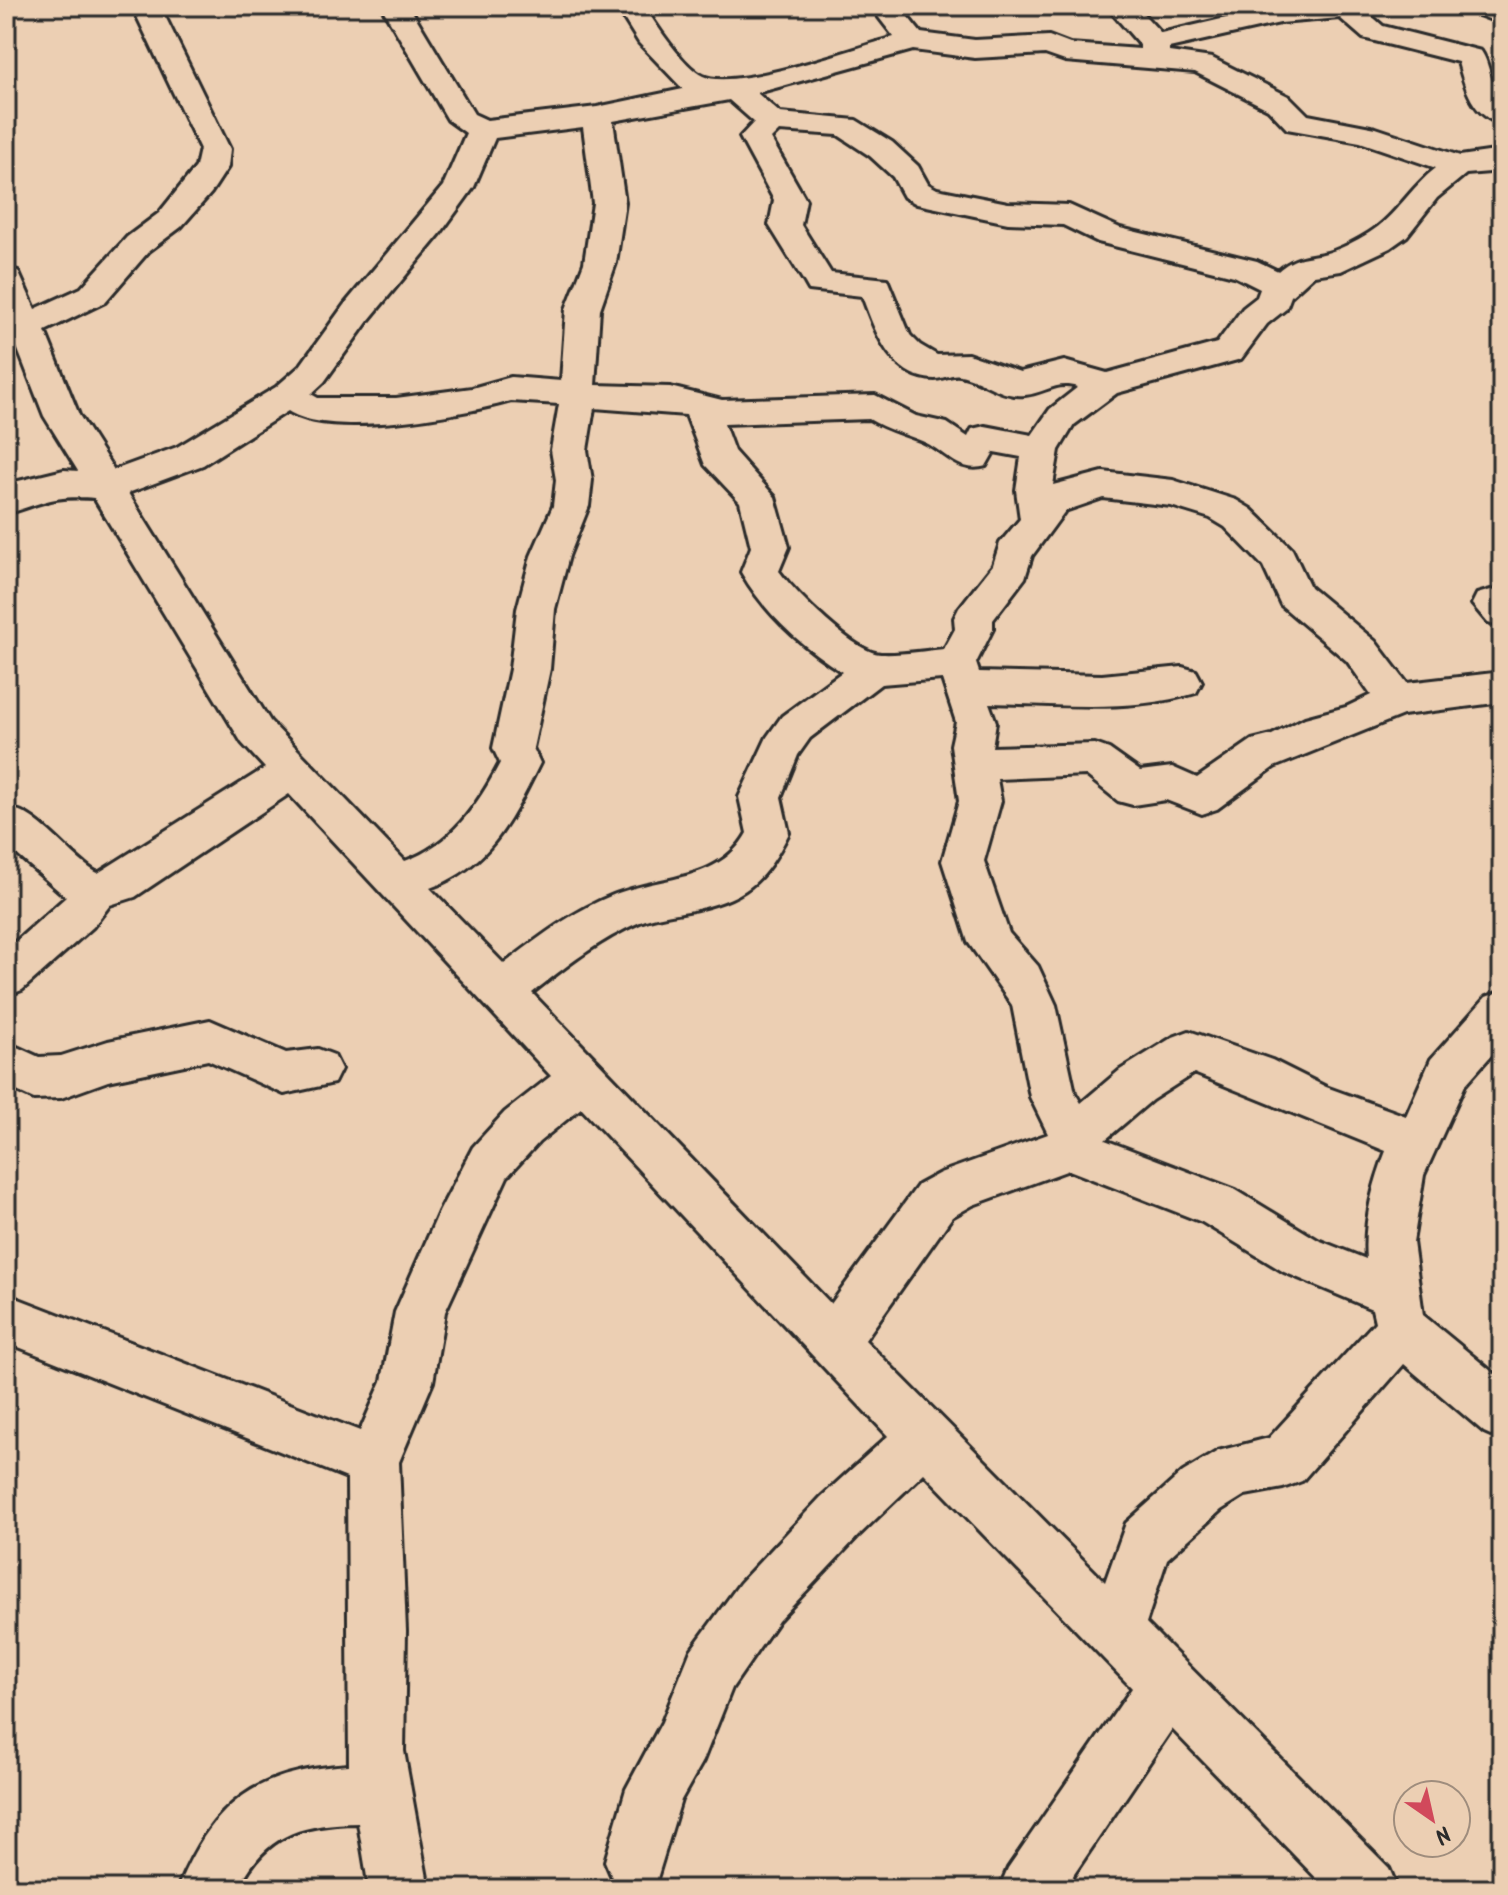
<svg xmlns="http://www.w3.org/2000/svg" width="1508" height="1895" viewBox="0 0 1508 1895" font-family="Kalam,sans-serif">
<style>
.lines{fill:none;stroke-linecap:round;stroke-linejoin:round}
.minor-casing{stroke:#2b2b2b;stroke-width:6}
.minor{fill:#eccfb3;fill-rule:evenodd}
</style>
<rect width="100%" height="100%" fill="#eccfb3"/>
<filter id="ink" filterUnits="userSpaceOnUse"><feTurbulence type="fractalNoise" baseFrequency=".0125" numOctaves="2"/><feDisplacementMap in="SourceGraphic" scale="16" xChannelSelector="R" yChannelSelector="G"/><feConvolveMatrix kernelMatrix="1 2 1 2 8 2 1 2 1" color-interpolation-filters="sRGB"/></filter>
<g filter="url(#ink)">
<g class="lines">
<!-- minor casing -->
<g class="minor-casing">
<g id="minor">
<path d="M 132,6 L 160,6 L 230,149 L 228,167 L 211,193 L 181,227 L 149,251 L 105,302 L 45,331 L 79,415 L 114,470 L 177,447 L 276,387 L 300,366 L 344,305 L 443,186 L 466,133 L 448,120 L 381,6 L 409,6 L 474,114 L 487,120 L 597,107 L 683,89 L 639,43 L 616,6 L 644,6 C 656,25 684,67 703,76 C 736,91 855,48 894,37 L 870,6 L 899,6 L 921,33 L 975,40 L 1049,36 L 1070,44 L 1140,49 L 1140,45 L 1106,6 L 1136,6 L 1161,33 L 1278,6 L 1360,6 L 1383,26 L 1481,51 C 1491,65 1489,86 1502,98 L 1502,124 C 1473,117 1465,88 1458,62 L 1363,38 L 1340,18 L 1280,23 L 1169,48 L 1169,52 L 1212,58 L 1290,97 L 1308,115 L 1376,128 L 1460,156 L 1502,150 L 1502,171 L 1466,174 L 1437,198 L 1407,236 L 1390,248 L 1341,271 L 1314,275 L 1291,296 L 1286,309 L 1267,324 L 1241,359 L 1117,393 L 1074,425 L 1059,450 L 1053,485 L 1103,472 L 1173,480 L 1236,500 L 1251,509 L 1292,549 L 1310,587 L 1375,641 L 1407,683 L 1502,672 L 1502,702 L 1403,715 L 1274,767 L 1217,809 L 1202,814 L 1166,800 L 1133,805 L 1118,801 L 1086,775 L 997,779 L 1001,801 L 984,861 L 1009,933 L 1038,966 L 1056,1005 L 1075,1093 L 1081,1103 L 1120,1070 L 1173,1037 L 1189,1031 L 1272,1060 L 1326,1087 L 1406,1116 L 1431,1059 L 1486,997 L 1502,991 L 1502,1043 L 1465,1085 L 1424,1175 L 1413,1242 L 1423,1315 L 1502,1380 L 1502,1440 L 1484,1432 L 1404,1364 L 1302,1481 L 1283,1488 L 1245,1495 L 1221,1510 L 1167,1559 L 1146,1623 L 1389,1868 L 1398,1889 L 1327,1889 L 1172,1729 L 1064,1889 L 999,1889 L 1008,1868 L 1132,1688 L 924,1473 L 859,1535 L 778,1621 L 732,1688 L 703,1761 L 681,1800 L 656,1882 L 639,1889 L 614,1882 L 605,1861 L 626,1789 L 662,1722 L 691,1650 L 740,1583 L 821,1497 L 888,1436 L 581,1108 L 539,1142 L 507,1177 L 445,1312 L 433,1382 L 399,1462 L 406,1631 L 404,1751 L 429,1889 L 369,1889 L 358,1823 C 300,1824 265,1834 238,1889 L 177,1889 C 213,1803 255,1771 349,1765 L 347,1478 L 6,1342 L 6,1294 L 360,1431 L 382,1381 L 395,1312 L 439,1212 L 473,1147 L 505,1112 L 551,1076 L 289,794 L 135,897 L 110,905 L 93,927 L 22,990 L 6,996 L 6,950 L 66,897 L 6,845 L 6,810 C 31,802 74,862 98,873 L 265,768 L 242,743 L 94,498 C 51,495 44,503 6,514 L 6,484 L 64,470 L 78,471 L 44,416 L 6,319 L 6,268 L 18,271 L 35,309 L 81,288 L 127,237 L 159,213 L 196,167 L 200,149 ZM 913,50 L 975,58 L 1045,54 L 1065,61 L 1195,72 L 1268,109 L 1287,129 L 1360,142 L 1436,168 C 1411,187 1395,217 1369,233 C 1356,241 1337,251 1323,254 C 1303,258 1294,257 1278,271 L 1257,261 L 1120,228 L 1069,205 L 1008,203 L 937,189 L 928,184 L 918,166 L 892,142 L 856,120 L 780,113 L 757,93 ZM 729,100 L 754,122 L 740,137 L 774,200 L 769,225 L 805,283 L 809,290 L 862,296 C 875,330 890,378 935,379 C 944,379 951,373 960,375 C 982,379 1000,398 1025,395 C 1045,393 1057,380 1078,387 L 1050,409 L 1032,435 L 985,426 L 972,429 L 968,437 L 947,423 L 916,416 L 875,395 L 722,400 L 670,387 L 595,385 L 600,309 L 616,263 L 625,203 L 613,121 ZM 583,127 L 593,203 L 584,263 L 566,309 L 561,381 L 511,377 L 472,388 L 396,398 L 318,398 L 311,394 L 324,382 L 368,321 L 440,234 L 474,187 L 495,138 ZM 779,131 L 838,135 L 870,156 L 893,177 L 904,197 L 917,204 L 1008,223 L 1063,225 L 1098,242 L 1234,276 L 1260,289 L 1257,297 L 1243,308 L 1217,343 L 1107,373 L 1064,361 L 1020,372 L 968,354 L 937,355 L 920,345 L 910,335 L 887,279 L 831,273 L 801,225 L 806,200 L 771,139 ZM 511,401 L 559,404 L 551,450 L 556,480 L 553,506 L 531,556 L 517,609 L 510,669 L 493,748 L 500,763 C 478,805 451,845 405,861 L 270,721 L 128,493 L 203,465 L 288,411 C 330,439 462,415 511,401 ZM 594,408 L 686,415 L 705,465 L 740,502 L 751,547 L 741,572 C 765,614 801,646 842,672 L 782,716 L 767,737 L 739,797 L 747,833 C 719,883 661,876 613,895 C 573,911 538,938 504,964 L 430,888 C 491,866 513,817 540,763 L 533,748 L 550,669 L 555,609 L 569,556 L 589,506 L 592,480 L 587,450 ZM 869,419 C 887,430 903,433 922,441 C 946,451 958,474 986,466 L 994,452 L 1021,457 L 1016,490 L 1020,519 L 1000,543 L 993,565 L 959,608 L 954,618 L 955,629 L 944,649 C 923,651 901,655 881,654 C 854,653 795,592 779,571 L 789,547 L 775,497 L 734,451 L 724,424 ZM 1103,498 L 1171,506 L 1210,518 L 1225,527 L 1263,566 L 1281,605 L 1347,661 L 1371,695 L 1346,707 L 1305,718 L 1272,735 L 1252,740 L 1197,778 L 1172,767 L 1140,771 L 1109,749 L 1095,744 L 992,747 L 996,722 L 989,703 C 1056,704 1131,713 1196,693 L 1202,682 L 1196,671 L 1182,667 L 1102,675 L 979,672 L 976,663 L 993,629 L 993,620 L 1025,578 L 1032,556 L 1065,511 ZM 942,679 L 956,722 L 951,745 L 959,801 L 942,861 L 968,942 L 1012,1005 L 1030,1097 L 1048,1134 L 940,1173 L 918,1185 L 831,1304 L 532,993 C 565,967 600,939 640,922 C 655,916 672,914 688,911 C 745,899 763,884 789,833 L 781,797 L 798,755 L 810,738 L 881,684 ZM 1194,1073 L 1386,1151 C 1373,1184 1363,1223 1366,1259 L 1318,1240 L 1236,1190 L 1105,1140 L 1152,1100 ZM 1069,1170 L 1202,1222 L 1284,1272 L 1372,1309 L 1375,1322 L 1269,1438 L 1218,1451 L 1183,1472 L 1126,1523 L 1105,1582 L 865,1340 L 952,1217 L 973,1205 Z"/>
<path d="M 1467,6 L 1502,6 L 1502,24 L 1471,12 Z"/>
<path d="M 1491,590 L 1502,593 L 1502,627 L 1488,623 L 1472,604 L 1477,594 Z"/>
<path d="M 210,1020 L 286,1053 L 318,1049 L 334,1055 L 341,1069 L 334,1083 L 284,1094 L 208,1060 L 108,1081 L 61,1098 L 34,1099 L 6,1086 L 6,1042 L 39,1057 L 61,1056 L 108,1041 Z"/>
</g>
</g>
<!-- minor -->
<use href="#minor" class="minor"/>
</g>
</g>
<!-- margin -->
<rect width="1508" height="1895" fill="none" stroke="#eccfb3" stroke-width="32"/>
<rect x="16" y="16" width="1476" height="1863" fill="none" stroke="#2b2b2b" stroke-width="3" filter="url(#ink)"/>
<!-- north arrow -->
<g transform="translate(1432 1819) rotate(146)"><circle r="38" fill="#eccfb3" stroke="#9f8d7d" stroke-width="2"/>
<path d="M0-6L14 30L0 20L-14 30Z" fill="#d1495b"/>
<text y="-12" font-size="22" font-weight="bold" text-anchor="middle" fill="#2b2b2b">N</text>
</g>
</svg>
